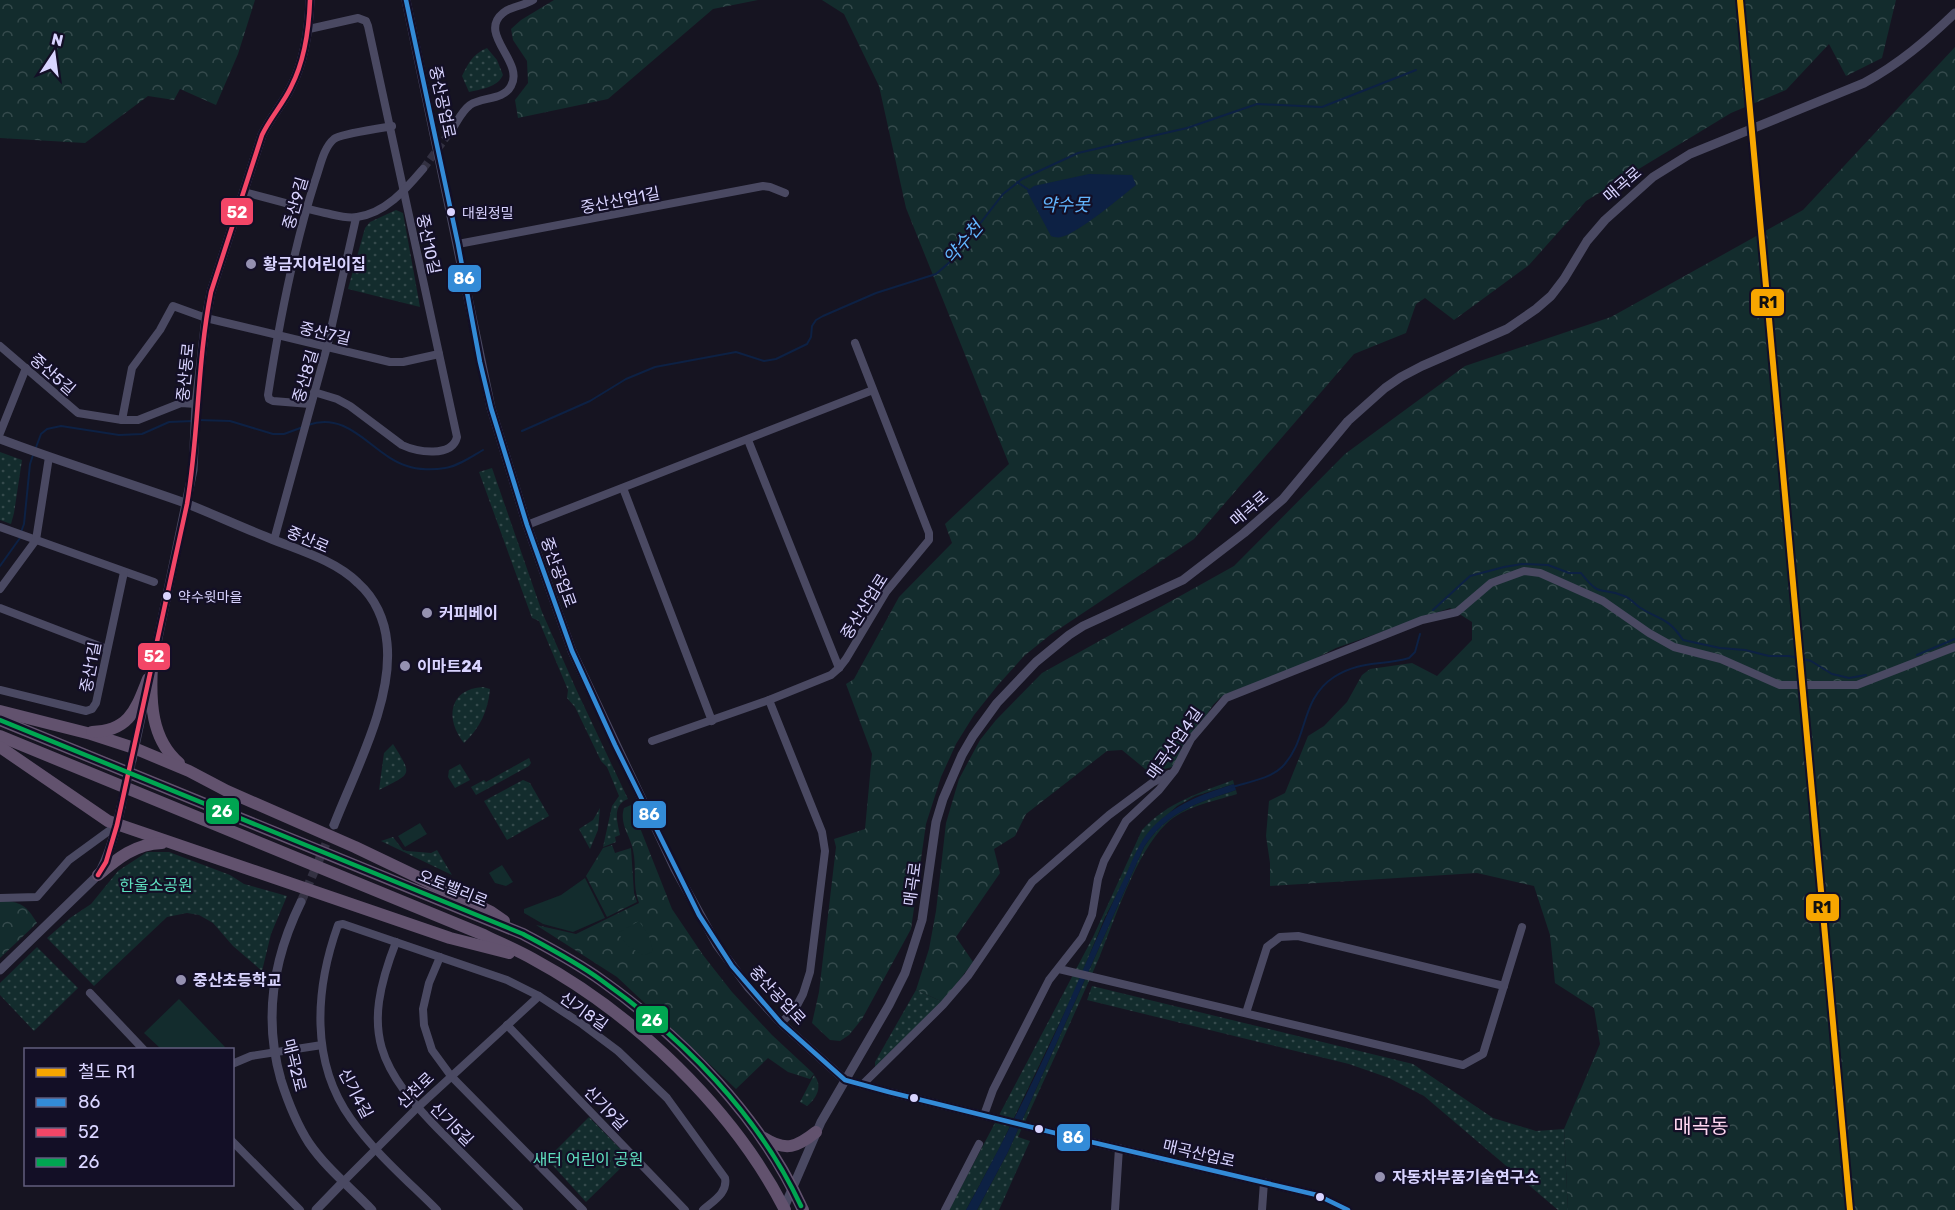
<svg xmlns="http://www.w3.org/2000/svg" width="1955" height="1210" viewBox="0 0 1955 1210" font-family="Rubik,'Noto Sans KR',sans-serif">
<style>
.grass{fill:url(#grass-dots)}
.forest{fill:url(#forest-crowns)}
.garden{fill:#132c2d}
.water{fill:#0d2144}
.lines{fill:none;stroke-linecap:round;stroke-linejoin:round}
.stream{stroke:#0d2144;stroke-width:2}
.minor-tunnel{stroke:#333142;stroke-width:8;stroke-dasharray:8 4;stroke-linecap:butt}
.tertiary-tunnel{stroke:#333142;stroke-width:9;stroke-dasharray:9 4.5;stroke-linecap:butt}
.minor{stroke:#4a4962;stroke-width:8}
.tertiary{stroke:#4a4962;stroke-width:9}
.trunk{stroke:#62526e;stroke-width:12}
.bus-1-casing{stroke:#130f26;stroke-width:9}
.bus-2-casing{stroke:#130f26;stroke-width:9}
.bus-3-casing{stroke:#130f26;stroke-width:9}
.bus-1{stroke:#338bd7;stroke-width:4.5}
.bus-2{stroke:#f34667;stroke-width:4.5}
.bus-3{stroke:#00a651;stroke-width:4.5}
.rail-1-casing{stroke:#130f26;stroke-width:10}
.rail-1{stroke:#f7a600;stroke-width:6}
.bus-dot{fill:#d9d4ff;stroke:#130f26;stroke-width:2}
.poi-dot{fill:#9591b1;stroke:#130f26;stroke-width:2}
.labels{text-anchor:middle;stroke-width:4.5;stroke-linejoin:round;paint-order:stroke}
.bus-label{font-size:14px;fill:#d9d4ff;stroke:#130f26;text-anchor:start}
.street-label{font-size:16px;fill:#d9d4ff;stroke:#130f26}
.poi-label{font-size:16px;font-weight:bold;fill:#d9d4ff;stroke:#130f26;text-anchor:start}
.park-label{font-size:16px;fill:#5fe0c0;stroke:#130f26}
.water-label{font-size:18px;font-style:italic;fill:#62b6ff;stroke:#130f26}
.quarter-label{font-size:20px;fill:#ffd6f0;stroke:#130f26}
.line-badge{stroke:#130f26;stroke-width:2}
.badge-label{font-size:16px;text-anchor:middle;font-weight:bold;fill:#fff}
.pale-badge-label{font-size:16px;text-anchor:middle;font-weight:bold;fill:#111}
</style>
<defs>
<pattern id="grass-dots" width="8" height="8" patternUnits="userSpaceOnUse" patternTransform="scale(1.5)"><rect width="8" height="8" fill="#132c2d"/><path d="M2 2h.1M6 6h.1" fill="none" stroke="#354a4c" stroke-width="1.8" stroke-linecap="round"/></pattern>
<pattern id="forest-crowns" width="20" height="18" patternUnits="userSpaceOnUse" patternTransform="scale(1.5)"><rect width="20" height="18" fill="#132c2d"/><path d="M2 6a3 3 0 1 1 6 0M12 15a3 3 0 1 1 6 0" fill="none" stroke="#354a4c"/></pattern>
</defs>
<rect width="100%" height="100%" fill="#161421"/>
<!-- grass -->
<g class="grass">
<path d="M 487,48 L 497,60 L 503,75 C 497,88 481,89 469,92 L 462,76 C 469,62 473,54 487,48 Z"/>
<path d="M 396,210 L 403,213 L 420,307 L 348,289 L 365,228 L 370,222 Z"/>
<path d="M 0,452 L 22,460 L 14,513 L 11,524 L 0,520 Z"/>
<path d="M 492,468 L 542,612 L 576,689 L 628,799 C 612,805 617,821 620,835 L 615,837 L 616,842 L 603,847 L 612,806 L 619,796 L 607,767 L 601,761 L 575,707 L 567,698 L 568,690 L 539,621 L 532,618 L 479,472 Z"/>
<path d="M 483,687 L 490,689 C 488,711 480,728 464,743 C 445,720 448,689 483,687 Z"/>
<path d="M 393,744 C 413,776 412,773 379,790 L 384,753 Z"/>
<path d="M 529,758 L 531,763 L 529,766 L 476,795 L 471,787 L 484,780 L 486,782 Z"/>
<path d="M 460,764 L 470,780 L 455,788 L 448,777 L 449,770 Z"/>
<path d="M 523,780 L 530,783 L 549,816 L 507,840 L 484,801 Z"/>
<path d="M 1233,780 L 1234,784 L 1195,796 L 1177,806 L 1150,831 L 1105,917 L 1073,995 L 999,1149 L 966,1210 L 949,1210 L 1093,937 L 1142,830 C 1168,802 1199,793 1233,780 Z"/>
<path d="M 1236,790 L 1237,794 C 1212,802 1185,806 1166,824 C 1136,853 1115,919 1099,958 C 1073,1018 1045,1078 1018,1137 L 1030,1141 L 999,1210 L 977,1210 L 1008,1152 L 1144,847 C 1168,811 1197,803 1236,790 Z"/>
<path d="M 600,808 L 598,830 L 590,849 L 579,829 L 593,820 Z"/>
<path d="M 393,837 L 403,850 L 407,851 L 431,853 L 437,850 L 452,875 L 381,841 Z"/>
<path d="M 147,852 L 169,852 L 230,875 L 244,884 L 287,896 L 271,934 L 262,971 L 233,946 L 213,923 L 199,915 L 187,913 L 167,917 L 94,986 L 47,938 L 70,918 L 91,904 L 118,871 Z"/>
<path d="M 37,947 L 78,988 L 34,1031 L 0,995 L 0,983 Z"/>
<path d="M 1092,986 L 1413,1064 L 1493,1118 L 1536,1131 L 1564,1129 L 1568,1210 L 1558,1210 L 1424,1096 L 1389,1078 L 1349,1064 L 1087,1000 Z"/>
<path d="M 916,990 L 943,1002 L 875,1067 L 875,1062 Z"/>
<path d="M 814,1075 C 823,1086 817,1098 807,1106 L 800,1102 Z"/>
<path d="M 589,1117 L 630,1159 L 586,1202 L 547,1159 Z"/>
</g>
<!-- forest -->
<g class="forest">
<path d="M 0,0 L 255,0 L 238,54 L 216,105 L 180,89 L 174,100 L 148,96 L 85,143 L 0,138 Z"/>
<path d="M 554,0 L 758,0 L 713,9 L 608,99 L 518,118 L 515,100 L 528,83 L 527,61 L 513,40 L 511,29 L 521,20 Z"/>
<path d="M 822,0 L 1896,0 L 1882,58 L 1846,76 L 1829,44 L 1786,90 L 1731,113 L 1586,201 L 1529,265 L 1454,320 L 1425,298 L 1416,304 L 1406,333 L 1354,354 L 1194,539 L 1050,635 L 1024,656 L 998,685 L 974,715 L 956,744 L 941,777 L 926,824 L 911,929 L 862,1019 L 849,1035 L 840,1041 L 830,1040 L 812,1023 L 819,992 L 836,847 L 834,839 L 865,829 L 872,754 L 846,684 L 854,679 L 899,597 L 952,543 L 945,524 L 1009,464 L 906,208 L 879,86 L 844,14 Z"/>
<path d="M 1955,47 L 1955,1210 L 1568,1210 L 1564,1129 L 1600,1044 L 1594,1008 L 1555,983 L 1550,935 L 1534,886 L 1477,873 L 1270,886 L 1270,863 L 1266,836 L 1269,801 L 1285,793 L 1308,736 L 1324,726 L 1347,702 L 1362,675 L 1370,669 L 1412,663 L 1437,676 L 1472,640 L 1472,622 L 1450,608 L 1336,648 L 1301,666 L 1231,692 L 1221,697 L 1213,705 L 1172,767 L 1150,773 L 1122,750 L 1107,751 L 1026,814 L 1015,836 L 994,849 L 1000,873 L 956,937 L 973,962 L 943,1002 L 916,990 L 929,949 L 936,911 L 946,823 L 959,779 L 980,740 L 996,720 L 1042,673 L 1234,566 L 1345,454 L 1465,366 L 1611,317 L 1803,210 Z"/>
<path d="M 631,805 L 672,909 L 703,955 L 732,992 L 772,1035 L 814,1074 L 810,1079 L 788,1072 L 768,1058 L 736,1089 L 617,977 L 536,925 L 576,934 L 639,903 C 632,885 637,868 633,850 C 630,835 619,824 624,808 Z"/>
<path d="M 612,845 L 615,853 L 631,848 L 634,893 L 637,902 L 607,917 L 586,876 L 603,848 Z"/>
<path d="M 0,900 C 21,902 26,905 37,923 L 0,958 Z"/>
</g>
<!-- garden -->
<g class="garden">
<path d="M 420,823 L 427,834 L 405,847 L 398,836 Z"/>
<path d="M 502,865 L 513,882 L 506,886 L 495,883 L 489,873 Z"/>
<path d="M 585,878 L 605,918 L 573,932 L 543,924 L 524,913 L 524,909 L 561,895 Z"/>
<path d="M 639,921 L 649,936 L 653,951 L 644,956 L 627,945 L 618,933 Z"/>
<path d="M 179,999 L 225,1047 L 223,1049 L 161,1049 L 144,1033 Z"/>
</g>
<!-- water -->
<g class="water">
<path d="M 1089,174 L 1132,175 L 1136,185 C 1121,197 1077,234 1061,237 C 1059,238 1053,237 1051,236 L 1027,191 L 1034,186 Z"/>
<path d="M 1234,784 L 1236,790 C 1197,803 1168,811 1144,847 L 1008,1152 L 977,1210 L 966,1210 C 1005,1139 1041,1067 1073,993 C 1090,954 1106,915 1125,877 C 1132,861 1139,842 1151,829 C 1176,803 1200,795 1234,784 Z"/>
</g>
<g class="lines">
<!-- stream -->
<g class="stream">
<path d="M 1017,182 L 1029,190"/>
<path d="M 198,420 L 230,421 L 273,434 L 284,434 L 303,427"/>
<path d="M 308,425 C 350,410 372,455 407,466 C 418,470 434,470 445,468 C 458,466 471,457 483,450"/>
<path d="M 522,431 L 590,401 L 626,379 L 655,367 L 736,352 L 764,361 L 776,359 L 807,344 L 811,337 L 812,326 L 816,320 L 823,316 L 876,293 L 936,274 L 951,261 L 1003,194 L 1022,179 L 1078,153 L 1187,128 L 1257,104 L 1322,107 L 1416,70"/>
<path d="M 35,450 L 41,434 L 47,429 L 61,426 L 119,435 L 142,434 L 169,422 L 193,421"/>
<path d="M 21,532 L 24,524 L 30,464 L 33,455"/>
<path d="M 0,566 L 20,538"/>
<path d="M 1433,610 L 1470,576 L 1504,567 L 1522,564 L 1548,565 L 1569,573 L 1581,573 C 1601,599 1600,586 1624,596 C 1630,598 1634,603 1639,607 C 1660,621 1667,616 1683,640 L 1720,648 L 1745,650 L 1769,656 L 1789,656 L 1811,661 L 1832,674 L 1849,678 L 1866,675"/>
<path d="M 1917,655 L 1955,639"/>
<path d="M 1232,787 C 1248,782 1270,779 1282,767 C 1309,740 1299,700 1334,677 C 1360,660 1382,666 1409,658 L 1415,652 L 1420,634"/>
</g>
<!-- minor-tunnel -->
<path class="minor-tunnel" d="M 423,169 L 453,128"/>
<!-- tertiary-tunnel -->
<g class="tertiary-tunnel">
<path d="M 121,807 L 132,760"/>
<path d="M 301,902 L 334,825"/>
</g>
<!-- minor -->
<g class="minor">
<path d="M 309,29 L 358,18 L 366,21 L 368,26 L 457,437 C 452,458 417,452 402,445 L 350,406 L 337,399 L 314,392"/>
<path d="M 453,128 C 458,120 462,111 470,105 C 482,97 504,100 511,86 C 525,62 477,34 503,13 C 511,6 524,6 533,0"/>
<path d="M 244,192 C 271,199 298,207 325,213 C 335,215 347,219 357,217 C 386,213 406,189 423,169"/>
<path d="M 458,244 L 763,186 L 770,187 L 785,193"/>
<path d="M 0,346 L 78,413 L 122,420 L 138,420 L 181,403 L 196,404"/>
<path d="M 310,404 L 273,401 L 269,399 L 268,395 C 279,323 293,250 315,181 C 320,168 323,148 334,139 C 342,133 379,129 392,126"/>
<path d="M 122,420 L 132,368 L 160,330 L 173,306 L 206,318 L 390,362 L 403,362 L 439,354"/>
<path d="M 0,433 L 26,368"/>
<path d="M 748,440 L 839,668"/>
<path d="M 623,488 L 712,721"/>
<path d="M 527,525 L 873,390"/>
<path d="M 0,527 L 154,582"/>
<path d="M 274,540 L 327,347 L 356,218"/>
<path d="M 0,589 L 36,540 L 49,457"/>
<path d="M 0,608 L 107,649"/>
<path d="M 0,690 L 86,711 L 92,709 L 96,703 L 124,572"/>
<path d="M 769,700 L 822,832 L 825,851 L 810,972 L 803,994 L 795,1009 L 781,1023"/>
<path d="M 652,741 L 769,700 L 831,675 L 839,668 L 846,659 L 886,592 L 929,540 L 929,533 L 855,343"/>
<path d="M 0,898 L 37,897 L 69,860 L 117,825"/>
<path d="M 396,942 C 360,1034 378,1068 444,1135 C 469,1160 494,1185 519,1210"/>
<path d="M 440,957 L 429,983 L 423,1009 L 424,1025 L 432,1050 L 451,1076 L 583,1210"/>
<path d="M 1059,969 L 1463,1065 L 1483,1054 L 1522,927"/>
<path d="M 90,993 L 144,1050"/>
<path d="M 1246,1013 L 1267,947 L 1280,937 L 1298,936 L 1504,986"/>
<path d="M 507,1025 L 685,1210"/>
<path d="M 232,1064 L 251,1056 L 322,1045"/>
<path d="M 845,1080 L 889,1092 L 1087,1141 L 1317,1195 L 1348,1210"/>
<path d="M 862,1085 L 943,1005 L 968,976 L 1032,882 L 1109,815 L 1152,783 L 1169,774"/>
<path d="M 984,1115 L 993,1090 L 1049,980 L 1082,938 L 1092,915 L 1098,879 L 1104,861 L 1126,821 L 1159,790 L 1175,770 L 1191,739 L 1226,698 L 1422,620 L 1457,612 L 1491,583 L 1524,571 L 1540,573 L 1603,601 L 1649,633 L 1674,647 L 1721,659 L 1780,685 L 1857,685 L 1955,647"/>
<path d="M 232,1141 L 300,1210"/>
<path d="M 344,1181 L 417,1108 L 539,996"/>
<path d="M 437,1210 C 408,1181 375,1153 351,1119 C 310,1062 315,989 338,925 L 343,924 L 507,980 L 539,996 L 582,1024 L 618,1051 L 667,1098 L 725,1178 C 728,1193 713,1201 703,1210"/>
<path d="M 945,1210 L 979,1144"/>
<path d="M 1115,1210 L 1119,1148"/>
<path d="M 1262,1210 L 1264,1182"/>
</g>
<!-- tertiary -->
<g class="tertiary">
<path d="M 406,0 L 491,408 L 527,525 L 572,651 L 675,869 L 717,945 L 749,988 L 781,1023 L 845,1080"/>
<path d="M 0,439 C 61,462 123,481 185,503 C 213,514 241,527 269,538 C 298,550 335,560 358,583 C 375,598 385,620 387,643 C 393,701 355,771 334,825"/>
<path d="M 151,672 L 193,470 L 196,404 L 206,318 L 211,292 L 262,135 C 270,118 283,104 291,87 C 305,60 309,29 310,0"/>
<path d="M 132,760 L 146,694"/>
<path d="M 301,902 C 273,959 263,1018 281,1080 C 288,1102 296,1123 309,1143 C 326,1168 351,1188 372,1210"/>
<path d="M 0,970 L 98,875 C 110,854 116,830 121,807"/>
<path d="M 316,1210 L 344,1181"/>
<path d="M 783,1210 L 821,1122 L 889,1005 L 905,973 L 922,920 L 936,822 L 943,799 L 962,755 L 973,736 L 997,703 L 1036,662 L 1069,635 L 1083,626 L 1183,580 L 1244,533 L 1283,499 L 1348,421 L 1385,388 L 1401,377 L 1422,366 L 1507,329 L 1536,309 L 1551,296 L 1564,279 L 1587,241 L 1605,220 L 1653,177 L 1690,154 L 1864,83 C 1899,64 1927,40 1955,13"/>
</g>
<!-- trunk -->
<g class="trunk">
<path d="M 152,666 C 150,701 151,739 179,763"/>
<path d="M 0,711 L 91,734 L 134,748 L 189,771 L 227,791 L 355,847 L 491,912 L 504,921"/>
<path d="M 0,720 L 523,934 C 549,948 576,962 601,980 C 684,1039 761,1117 803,1210"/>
<path d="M 92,732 C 130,731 136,709 148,679"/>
<path d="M 0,736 L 484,935 C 500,943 517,950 533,959 C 633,1013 733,1108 785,1210"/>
<path d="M 0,747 L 108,821 L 450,938 L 509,953"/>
<path d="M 98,875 C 118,858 135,844 162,843"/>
<path d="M 764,1138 C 786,1152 797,1147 816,1132"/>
</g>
<!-- bus-1 casing -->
<g class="bus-1-casing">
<path id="bus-1" d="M 406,0 L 458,244 L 480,362 L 491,408 L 527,525 L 572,651 L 615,745 L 699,915 L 732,966 L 781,1023 L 845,1080 L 889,1092 L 1087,1141 L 1317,1195 L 1348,1210"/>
</g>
<!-- bus-2 casing -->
<g class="bus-2-casing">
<path id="bus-2" d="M 98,875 L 106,862 L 117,825 L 187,504 C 199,434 197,362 211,292 L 262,135 C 270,118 283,104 291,87 C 305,60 309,29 310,0"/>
</g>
<!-- bus-3 casing -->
<g class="bus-3-casing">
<path id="bus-3" d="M 0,720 L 523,934 C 549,948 576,962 601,980 C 683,1038 758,1114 801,1206"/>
</g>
<!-- bus-1 -->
<use href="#bus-1" class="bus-1"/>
<!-- bus-2 -->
<use href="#bus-2" class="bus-2"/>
<!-- bus-3 -->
<use href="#bus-3" class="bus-3"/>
<!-- rail-1 casing -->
<g class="rail-1-casing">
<path id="rail-1" d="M 1740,0 L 1850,1210"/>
</g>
<!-- rail-1 -->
<use href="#rail-1" class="rail-1"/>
</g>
<!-- markers -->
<g class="bus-dot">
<circle cx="451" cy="212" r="5"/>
<circle cx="167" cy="596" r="5"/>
<circle cx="914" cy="1098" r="5"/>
<circle cx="1039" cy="1129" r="5"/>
<circle cx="1320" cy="1197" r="5"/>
</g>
<g class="poi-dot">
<circle cx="251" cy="264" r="6"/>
<circle cx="427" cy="613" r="6"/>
<circle cx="405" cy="666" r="6"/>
<circle cx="181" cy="980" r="6"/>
<circle cx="1380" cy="1177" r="6"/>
</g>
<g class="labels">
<!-- bus labels -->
<g class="bus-label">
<text x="462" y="218">대원정밀</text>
<text x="178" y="602">약수윗마을</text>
</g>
<!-- street labels -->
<g class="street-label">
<text transform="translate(443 102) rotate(78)" y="6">중산공업로</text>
<text transform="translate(1622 184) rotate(-41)" y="6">매곡로</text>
<text transform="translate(620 200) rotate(-11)" y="6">중산산업1길</text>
<text transform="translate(295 203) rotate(-74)" y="6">중산9길</text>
<text transform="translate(429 244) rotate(78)" y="6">중산10길</text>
<text transform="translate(325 333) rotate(13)" y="6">중산7길</text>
<text transform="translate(185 372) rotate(-84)" y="6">중산동로</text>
<text transform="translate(53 374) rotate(41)" y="6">중산5길</text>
<text transform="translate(305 376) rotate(-74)" y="6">중산8길</text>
<text transform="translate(1249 508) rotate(-41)" y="6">매곡로</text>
<text transform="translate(308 539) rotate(23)" y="6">중산로</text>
<text transform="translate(559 572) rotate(70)" y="6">중산공업로</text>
<text transform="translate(864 606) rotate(-58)" y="6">중산산업로</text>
<text transform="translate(90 667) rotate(-79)" y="6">중산1길</text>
<text transform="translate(1174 743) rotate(-55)" y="6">매곡산업4길</text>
<text transform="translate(912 884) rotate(-82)" y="6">매곡로</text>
<text transform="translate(453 888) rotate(22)" y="6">오토밸리로</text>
<text transform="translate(778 995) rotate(47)" y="6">중산공업로</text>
<text transform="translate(584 1011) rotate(35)" y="6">신기8길</text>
<text transform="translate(295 1065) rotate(76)" y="6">매곡2로</text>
<text transform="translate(415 1090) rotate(-44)" y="6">신천로</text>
<text transform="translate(356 1093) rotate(62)" y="6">신기4길</text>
<text transform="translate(606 1108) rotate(46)" y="6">신기9길</text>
<text transform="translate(452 1124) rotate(45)" y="6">신기5길</text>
<text transform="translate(1199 1153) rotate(13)" y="6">매곡산업로</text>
</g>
<!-- poi labels -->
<g class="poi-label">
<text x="263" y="270">황금지어린이집</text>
<text x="439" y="619">커피베이</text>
<text x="417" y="672">이마트24</text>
<text x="193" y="986">중산초등학교</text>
<text x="1392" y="1183">자동차부품기술연구소</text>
</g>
<!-- park labels -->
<g class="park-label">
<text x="156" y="891">한울소공원</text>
<text x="588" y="1165">새터 어린이 공원</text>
</g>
<!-- water labels -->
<g class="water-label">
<text x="1065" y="211">약수못</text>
<text transform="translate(963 243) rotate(-50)" y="6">약수천</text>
</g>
<!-- quarter labels -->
<g class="quarter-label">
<text x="1701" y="1133">매곡동</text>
</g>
</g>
<g class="line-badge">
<rect x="220" y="197" width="34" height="29" rx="6" fill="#f34667"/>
<rect x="447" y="264" width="35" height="29" rx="6" fill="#338bd7"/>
<rect x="1750" y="288" width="35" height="29" rx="6" fill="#f7a600"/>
<rect x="137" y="642" width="34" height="29" rx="6" fill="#f34667"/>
<rect x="205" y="797" width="35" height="28" rx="6" fill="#00a651"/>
<rect x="632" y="800" width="35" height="29" rx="6" fill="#338bd7"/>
<rect x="1805" y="893" width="35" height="29" rx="6" fill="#f7a600"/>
<rect x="635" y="1005" width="34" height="29" rx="6" fill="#00a651"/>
<rect x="1056" y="1123" width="35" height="29" rx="6" fill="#338bd7"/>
</g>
<g class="badge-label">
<text x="237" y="218">52</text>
<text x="464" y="284">86</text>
<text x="154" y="662">52</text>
<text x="222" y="817">26</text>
<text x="649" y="820">86</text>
<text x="652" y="1026">26</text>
<text x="1073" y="1143">86</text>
</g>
<g class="pale-badge-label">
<text x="1768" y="308">R1</text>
<text x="1822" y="913">R1</text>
</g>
<!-- legend -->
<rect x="24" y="1048" width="210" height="138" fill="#130f26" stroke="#625e7d" stroke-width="1.5"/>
<rect x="36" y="1068" width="30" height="9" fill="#f7a600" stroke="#625e7d" stroke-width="1.5"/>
<text x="78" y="1078" font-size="18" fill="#d9d4ff">철도 R1</text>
<rect x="36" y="1098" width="30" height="9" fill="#338bd7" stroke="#625e7d" stroke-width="1.5"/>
<text x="78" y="1108" font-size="18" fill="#d9d4ff">86</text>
<rect x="36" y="1128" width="30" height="9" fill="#f34667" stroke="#625e7d" stroke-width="1.5"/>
<text x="78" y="1138" font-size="18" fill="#d9d4ff">52</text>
<rect x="36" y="1158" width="30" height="9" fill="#00a651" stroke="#625e7d" stroke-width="1.5"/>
<text x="78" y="1168" font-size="18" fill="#d9d4ff">26</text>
<!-- north arrow -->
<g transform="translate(54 54) rotate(13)" stroke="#130f26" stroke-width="4.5" paint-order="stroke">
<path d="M0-4.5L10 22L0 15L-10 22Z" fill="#d9d4ff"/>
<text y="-9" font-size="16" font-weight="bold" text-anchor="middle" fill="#d9d4ff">N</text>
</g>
</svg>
